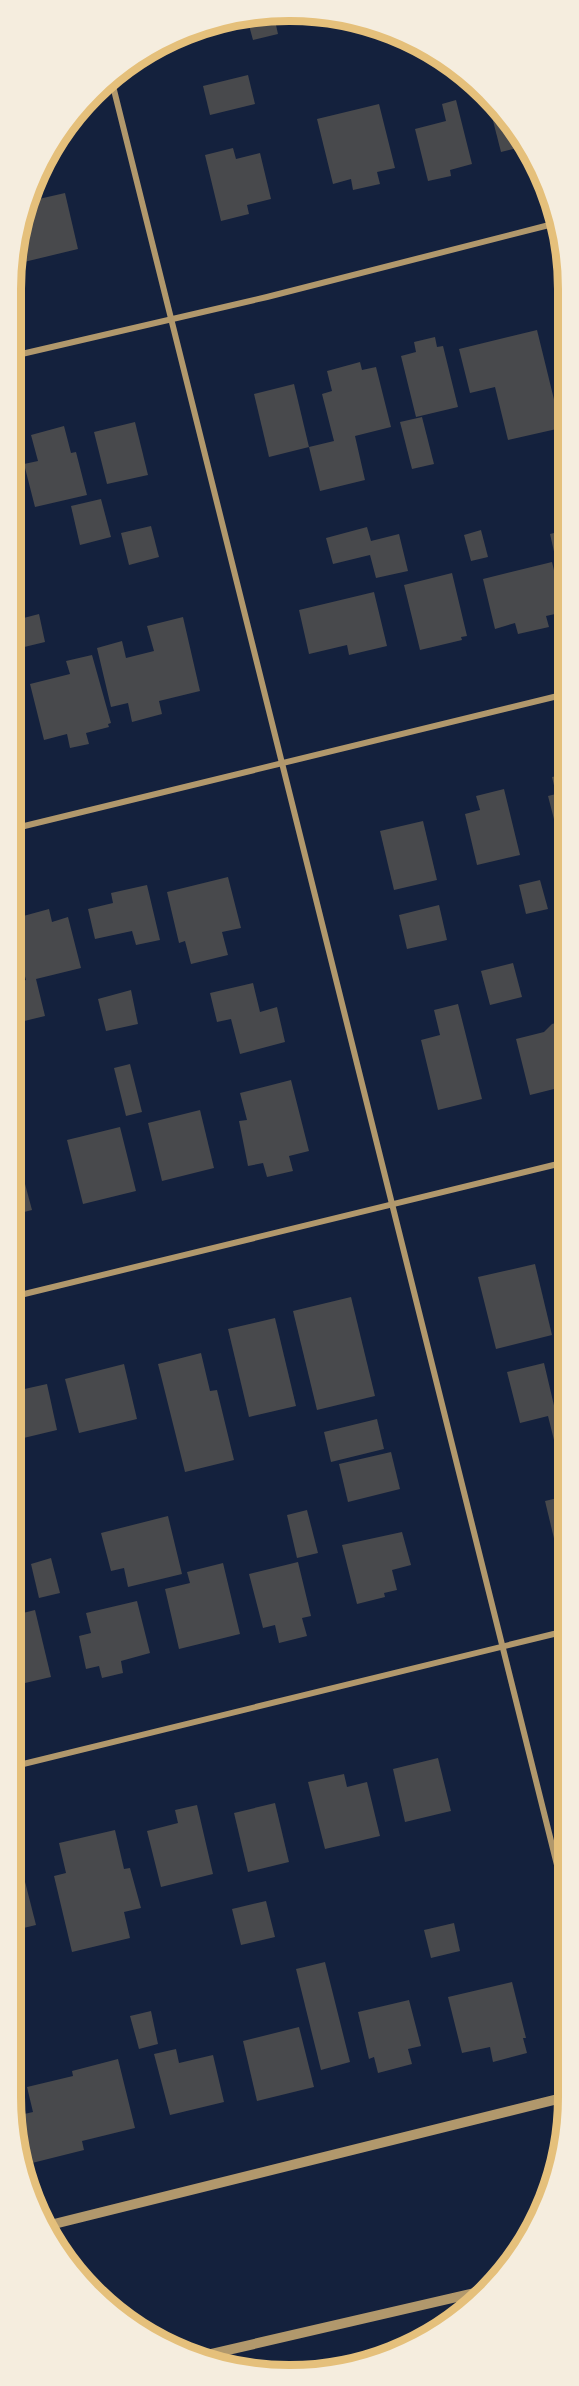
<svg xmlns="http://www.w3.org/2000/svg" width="579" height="2386" viewBox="0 0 579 2386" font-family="'Exo 2',sans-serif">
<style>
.building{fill:#48494c}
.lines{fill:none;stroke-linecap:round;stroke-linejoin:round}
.minor{stroke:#b1986c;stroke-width:6}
.tertiary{stroke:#b1986c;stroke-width:10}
.rim{fill:none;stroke:#e5c07b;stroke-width:8}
</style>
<rect width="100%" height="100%" fill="#14213d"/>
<!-- building -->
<g class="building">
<path d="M 274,16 L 278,34 L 253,40 L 247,18 Z"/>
<path d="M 248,75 L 255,104 L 210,115 L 203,86 Z"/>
<path d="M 456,100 L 472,164 L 450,170 L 451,176 L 428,181 L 415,129 L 446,121 L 442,104 Z"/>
<path d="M 379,104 L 395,168 L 377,172 L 380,184 L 353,190 L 351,179 L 333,184 L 317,119 Z"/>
<path d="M 495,104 L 525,146 L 501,152 L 489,105 Z"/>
<path d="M 233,148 L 236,159 L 260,153 L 271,199 L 247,205 L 249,214 L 221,221 L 205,155 Z"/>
<path d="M 65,193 L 78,249 L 20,263 L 16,245 L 30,201 Z"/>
<path d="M 537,330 L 561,428 L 508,440 L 495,387 L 470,393 L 459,349 Z"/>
<path d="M 435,337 L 437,347 L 443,346 L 458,407 L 416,417 L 401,356 L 416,352 L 414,342 Z"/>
<path d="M 360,362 L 362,370 L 376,367 L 391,427 L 355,436 L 365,480 L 320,491 L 309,447 L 334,441 L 322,394 L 332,391 L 327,371 Z"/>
<path d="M 294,384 L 309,447 L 269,457 L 254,394 Z"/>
<path d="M 422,417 L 434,464 L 412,469 L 400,422 Z"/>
<path d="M 135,422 L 148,475 L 107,484 L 94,432 Z"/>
<path d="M 64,426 L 71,453 L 76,452 L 87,495 L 35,507 L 24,464 L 38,461 L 31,435 Z"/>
<path d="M 101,499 L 111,537 L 80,545 L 71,506 Z"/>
<path d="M 151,526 L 159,557 L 129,565 L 121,533 Z"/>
<path d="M 367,527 L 371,541 L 399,534 L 408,571 L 376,578 L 370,555 L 333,564 L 326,538 Z"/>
<path d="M 481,530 L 488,557 L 471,561 L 464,535 Z"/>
<path d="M 566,530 L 566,590 L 563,591 L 550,534 Z"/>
<path d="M 552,562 L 564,612 L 546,616 L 549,627 L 518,634 L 515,623 L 495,629 L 483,579 Z"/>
<path d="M 452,573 L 467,636 L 461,637 L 462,640 L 420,650 L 404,585 Z"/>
<path d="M 374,592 L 387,646 L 349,655 L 347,645 L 309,654 L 299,610 Z"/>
<path d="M 39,614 L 45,642 L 16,649 L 12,621 Z"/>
<path d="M 183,617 L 200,691 L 159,701 L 162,714 L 132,722 L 128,703 L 111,707 L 97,648 L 122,641 L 126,658 L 154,651 L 147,626 Z"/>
<path d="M 92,655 L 111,723 L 108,724 L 109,727 L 86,733 L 89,744 L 70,748 L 67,734 L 44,740 L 30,684 L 70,674 L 66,661 Z"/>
<path d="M 12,700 L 23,742 L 12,744 Z"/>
<path d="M 566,774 L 566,854 L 563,854 L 548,796 L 556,794 L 552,777 Z"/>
<path d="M 504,789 L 520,855 L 477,865 L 465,814 L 480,810 L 476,796 Z"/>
<path d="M 423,821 L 437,880 L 394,890 L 380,831 Z"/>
<path d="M 228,877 L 241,928 L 222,932 L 228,955 L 191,964 L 185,941 L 179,943 L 167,892 Z"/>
<path d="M 540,880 L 548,909 L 526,914 L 519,885 Z"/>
<path d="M 147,885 L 160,940 L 136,945 L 132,931 L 95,939 L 88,909 L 113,903 L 111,893 Z"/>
<path d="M 439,905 L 447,940 L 407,949 L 399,915 Z"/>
<path d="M 49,909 L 52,922 L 68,917 L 81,968 L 36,979 L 45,1016 L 12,1024 L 12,983 L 26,980 L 23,969 L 12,972 L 12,931 L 19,929 L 16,918 Z"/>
<path d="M 513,963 L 522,997 L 490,1005 L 481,971 Z"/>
<path d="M 253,983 L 260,1012 L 277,1007 L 285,1042 L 240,1054 L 231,1019 L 217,1022 L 210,993 Z"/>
<path d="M 131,990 L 138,1024 L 106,1031 L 98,999 Z"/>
<path d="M 458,1004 L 482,1099 L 438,1110 L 421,1040 L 440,1035 L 434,1010 Z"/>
<path d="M 566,1020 L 566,1086 L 530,1095 L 516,1039 L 544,1032 L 552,1024 Z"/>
<path d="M 130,1064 L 142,1112 L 126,1116 L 114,1068 Z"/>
<path d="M 291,1080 L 309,1151 L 289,1156 L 293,1171 L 267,1177 L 263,1163 L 248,1166 L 239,1121 L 247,1120 L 240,1093 Z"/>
<path d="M 200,1110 L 214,1168 L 162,1181 L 148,1123 Z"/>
<path d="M 120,1127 L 136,1191 L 83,1204 L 67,1140 Z"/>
<path d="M 21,1169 L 32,1210 L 12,1215 L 12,1171 Z"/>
<path d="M 566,1248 L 566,1276 L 565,1276 L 559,1250 Z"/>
<path d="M 535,1264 L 552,1335 L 496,1349 L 478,1277 Z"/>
<path d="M 351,1297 L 375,1396 L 317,1410 L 293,1311 Z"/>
<path d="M 275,1318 L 296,1406 L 249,1417 L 228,1329 Z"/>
<path d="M 201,1353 L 210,1391 L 217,1390 L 234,1460 L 185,1472 L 158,1364 Z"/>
<path d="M 544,1363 L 556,1414 L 566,1411 L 566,1463 L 560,1464 L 548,1416 L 520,1423 L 507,1372 Z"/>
<path d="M 124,1364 L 137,1419 L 79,1433 L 65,1379 Z"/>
<path d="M 47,1384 L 57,1430 L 11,1441 L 11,1392 Z"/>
<path d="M 377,1419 L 384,1449 L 331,1462 L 324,1432 Z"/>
<path d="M 391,1452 L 400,1489 L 348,1502 L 339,1464 Z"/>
<path d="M 566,1496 L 566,1553 L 558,1555 L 545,1501 Z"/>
<path d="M 307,1510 L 318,1553 L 297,1558 L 287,1515 Z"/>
<path d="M 168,1516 L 182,1574 L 128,1587 L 124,1568 L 111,1571 L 101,1533 Z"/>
<path d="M 402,1532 L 411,1565 L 392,1570 L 397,1590 L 384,1593 L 385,1597 L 357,1604 L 342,1545 Z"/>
<path d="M 51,1558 L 60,1593 L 39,1598 L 31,1564 Z"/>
<path d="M 298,1562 L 311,1616 L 302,1618 L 307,1636 L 279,1643 L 275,1625 L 263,1628 L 249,1574 Z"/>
<path d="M 223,1563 L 240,1634 L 179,1649 L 165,1589 L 190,1583 L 187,1572 Z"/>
<path d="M 137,1601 L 150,1653 L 121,1661 L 123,1673 L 102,1678 L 99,1666 L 86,1669 L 79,1636 L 91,1633 L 86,1613 Z"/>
<path d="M 35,1610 L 51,1677 L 12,1686 L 11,1616 Z"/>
<path d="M 438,1758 L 451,1811 L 405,1822 L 393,1769 Z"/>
<path d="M 344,1774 L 347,1787 L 367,1782 L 380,1836 L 325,1849 L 308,1782 Z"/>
<path d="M 275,1803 L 289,1862 L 248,1872 L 234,1813 Z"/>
<path d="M 197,1805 L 213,1874 L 161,1887 L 147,1831 L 178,1823 L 175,1810 Z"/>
<path d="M 115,1830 L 124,1869 L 130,1868 L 141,1908 L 124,1912 L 130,1938 L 72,1952 L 54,1876 L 66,1873 L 59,1843 Z"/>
<path d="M 19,1858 L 36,1925 L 11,1931 L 11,1860 Z"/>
<path d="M 266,1901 L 275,1937 L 241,1945 L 232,1909 Z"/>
<path d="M 454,1923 L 460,1951 L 431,1958 L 424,1930 Z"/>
<path d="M 325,1962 L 350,2062 L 321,2070 L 296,1969 Z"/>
<path d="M 512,1982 L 526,2038 L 523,2038 L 527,2053 L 493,2062 L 490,2047 L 462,2053 L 448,1997 Z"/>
<path d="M 409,2000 L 421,2046 L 408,2049 L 412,2064 L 378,2073 L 374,2057 L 369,2059 L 358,2012 Z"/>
<path d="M 151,2011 L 158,2044 L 139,2049 L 130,2016 Z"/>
<path d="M 299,2027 L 314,2087 L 257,2101 L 243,2041 Z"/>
<path d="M 176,2049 L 179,2063 L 213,2055 L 224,2102 L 170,2115 L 154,2054 Z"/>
<path d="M 118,2059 L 135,2128 L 82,2141 L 84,2150 L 32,2163 L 20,2115 L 33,2112 L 27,2087 L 73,2076 L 72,2071 Z"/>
</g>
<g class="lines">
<!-- minor -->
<g class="minor">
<path d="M 111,78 L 566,1901"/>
<path d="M 13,356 L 267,297 L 557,223"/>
<path d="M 12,829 L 566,694"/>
<path d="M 12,1297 L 566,1162"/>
<path d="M 11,1767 L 566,1631"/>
</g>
<!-- tertiary -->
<g class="tertiary">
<path d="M 46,2226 L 566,2097"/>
<path d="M 202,2356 L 483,2291"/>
</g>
</g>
<!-- crop -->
<path d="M0 0H579V2386H0ZM289 21H290A268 268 0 0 1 558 289V2097A268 268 0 0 1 290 2365H289A268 268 0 0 1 21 2097V289A268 268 0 0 1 289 21Z" fill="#f5edde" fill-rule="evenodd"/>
<path class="rim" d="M289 21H290A268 268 0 0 1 558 289V2097A268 268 0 0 1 290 2365H289A268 268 0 0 1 21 2097V289A268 268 0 0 1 289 21Z"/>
</svg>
